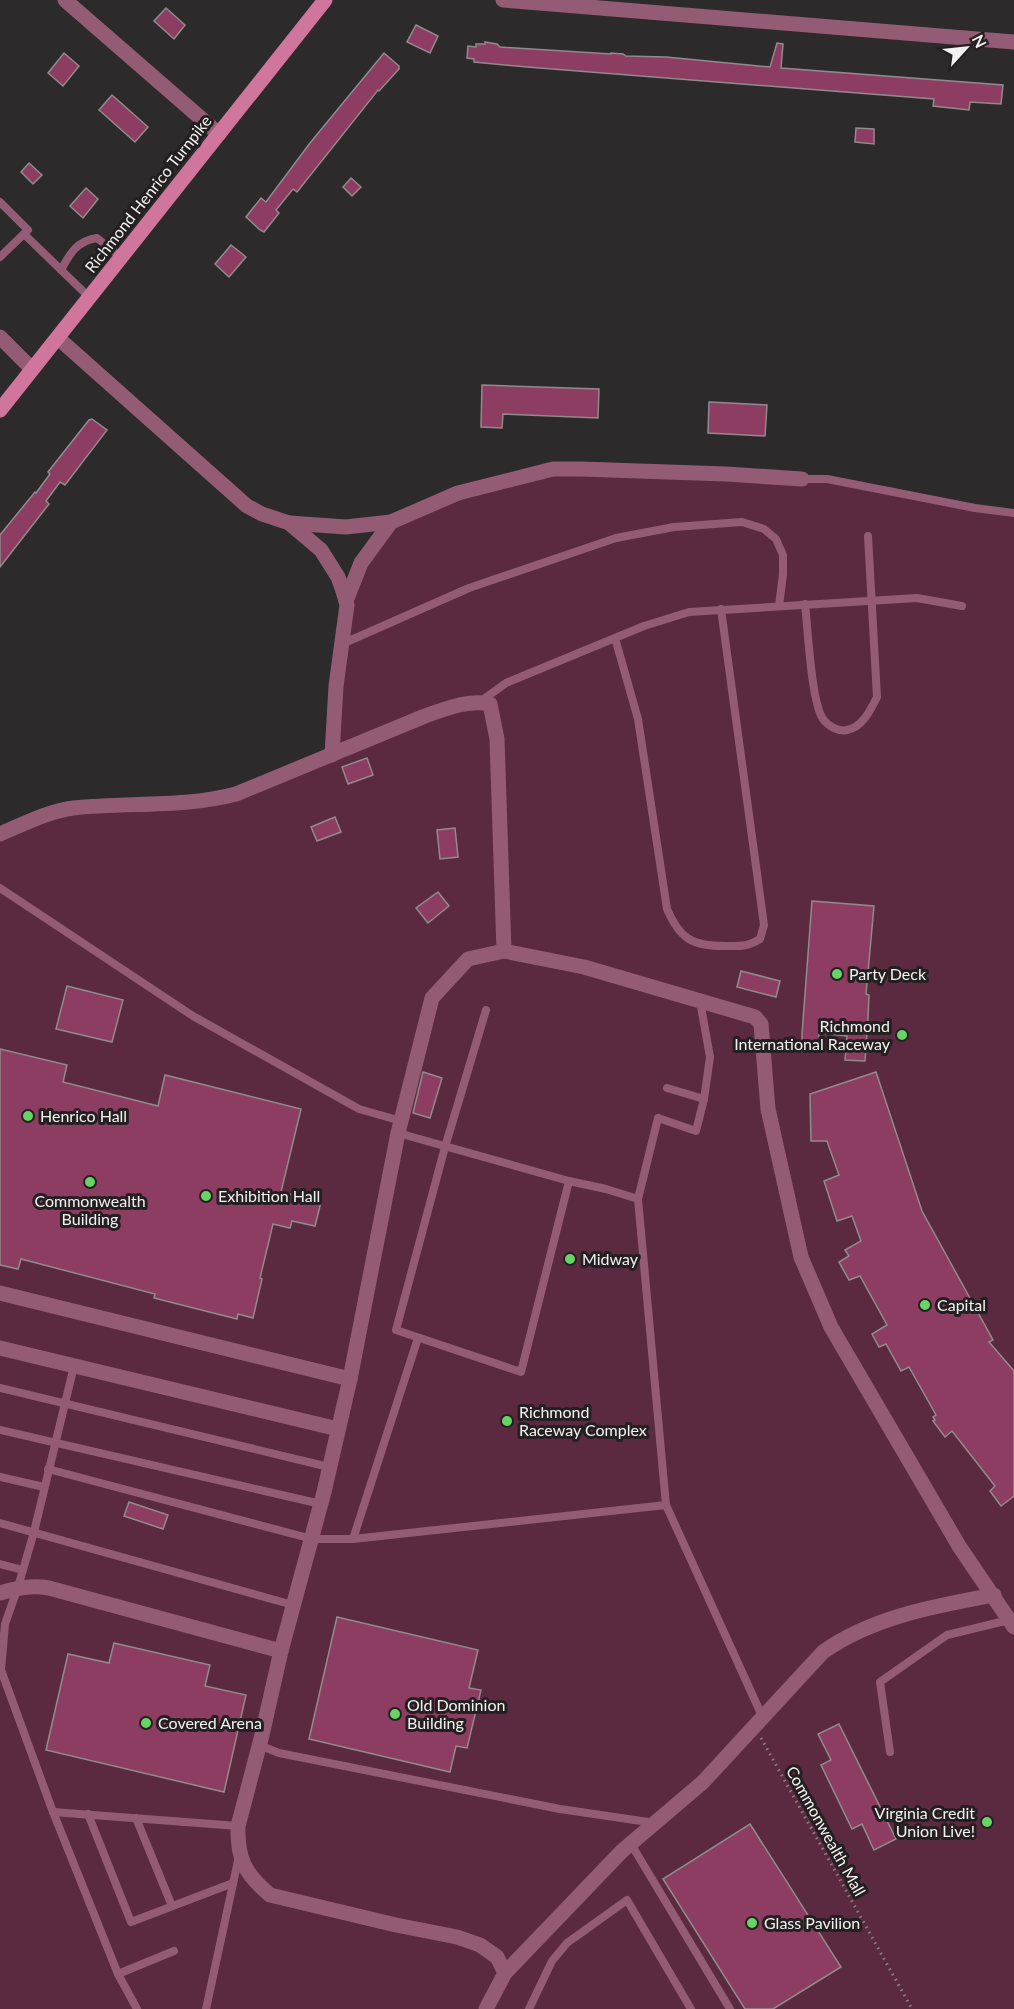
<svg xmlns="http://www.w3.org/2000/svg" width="1014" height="2009" viewBox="0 0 1014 2009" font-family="Lato,sans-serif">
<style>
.green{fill:#5b2a40}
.building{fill:#8d3c62;stroke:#908b8d;stroke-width:1.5}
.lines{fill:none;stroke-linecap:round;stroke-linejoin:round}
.path{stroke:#878485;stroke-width:3;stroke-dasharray:1.5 4.5;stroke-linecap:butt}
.service{stroke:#945c74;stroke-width:8}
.minor{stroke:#945c74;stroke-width:15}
.secondary{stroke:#d0769d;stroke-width:15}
.poi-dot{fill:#68d465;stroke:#242021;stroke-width:2}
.labels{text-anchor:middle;stroke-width:6;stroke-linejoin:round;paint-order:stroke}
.street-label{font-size:16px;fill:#f4f1f2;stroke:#242021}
.poi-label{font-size:16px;fill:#f4f1f2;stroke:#242021;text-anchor:start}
</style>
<rect width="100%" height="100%" fill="#2d2a2b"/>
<!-- green -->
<path class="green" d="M 553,469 L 802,479 L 891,487 L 965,510 L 1014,512 L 1014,2009 L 0,2009 L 0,834 L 36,820 L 221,798 L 332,755 L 347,606 L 391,522 Z"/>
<!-- building -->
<g class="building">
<path d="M 166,8 L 185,25 L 174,39 L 154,21 Z"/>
<path d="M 416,25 L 438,36 L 430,53 L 407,42 Z"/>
<path d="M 485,42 L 497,44 L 500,47 L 611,54 L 611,53 L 623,54 L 626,56 L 666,57 L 770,67 L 777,43 L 783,44 L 781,68 L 1003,85 L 1001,104 L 970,102 L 969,110 L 933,106 L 934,99 L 527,67 L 474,62 L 474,59 L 467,58 L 468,46 L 476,47 L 476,44 L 485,44 Z"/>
<path d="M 64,53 L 79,66 L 63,86 L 48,73 Z"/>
<path d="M 384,53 L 399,66 L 399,69 L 379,91 L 378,90 L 297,192 L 293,189 L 276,210 L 279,213 L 264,232 L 260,230 L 246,217 L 261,198 L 266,202 L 310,143 Z"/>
<path d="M 112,95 L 148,127 L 135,142 L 99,110 Z"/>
<path d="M 856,128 L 874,129 L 874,144 L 855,142 Z"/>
<path d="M 29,163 L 42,175 L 33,184 L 21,172 Z"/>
<path d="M 351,178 L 361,187 L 352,196 L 343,187 Z"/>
<path d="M 86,188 L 98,199 L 83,218 L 70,206 Z"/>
<path d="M 231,245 L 246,257 L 229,277 L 215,264 Z"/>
<path d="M 482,385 L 599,389 L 598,418 L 503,414 L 502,428 L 481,427 Z"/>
<path d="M 709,402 L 767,405 L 765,436 L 708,433 Z"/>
<path d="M 92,419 L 107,430 L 65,485 L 60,482 L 46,501 L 49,504 L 0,567 L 0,535 L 35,492 L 36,493 L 50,474 L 48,472 L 89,420 Z"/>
<path d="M 367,758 L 373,775 L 348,784 L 342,767 Z"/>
<path d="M 335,817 L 341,832 L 317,841 L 311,827 Z"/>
<path d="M 455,828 L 458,857 L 440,859 L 437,830 Z"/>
<path d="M 438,892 L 449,906 L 428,923 L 416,908 Z"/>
<path d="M 812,901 L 874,906 L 866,994 L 869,995 L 868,1019 L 865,1061 L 845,1060 L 847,1036 L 819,1033 L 819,1051 L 802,1052 L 802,1034 Z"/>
<path d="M 741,971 L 780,981 L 776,997 L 737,987 Z"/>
<path d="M 67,986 L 123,1000 L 112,1042 L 56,1029 Z"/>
<path d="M 0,1049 L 67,1065 L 63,1082 L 158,1106 L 165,1075 L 301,1109 L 281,1192 L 321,1202 L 315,1226 L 292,1221 L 290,1228 L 273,1224 L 260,1278 L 262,1279 L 253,1318 L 238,1314 L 237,1319 L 154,1298 L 155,1294 L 21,1259 L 18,1269 L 0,1265 Z"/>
<path d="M 423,1072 L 442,1078 L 430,1118 L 413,1113 Z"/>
<path d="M 876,1072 L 922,1211 L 993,1340 L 989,1342 L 1014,1371 L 1014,1496 L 1001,1506 L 990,1491 L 995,1486 L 952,1431 L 945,1437 L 933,1421 L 935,1420 L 933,1417 L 936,1415 L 909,1367 L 901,1371 L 886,1344 L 879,1347 L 872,1334 L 887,1325 L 860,1276 L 849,1280 L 839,1262 L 849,1256 L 845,1250 L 861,1241 L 852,1216 L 837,1221 L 824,1181 L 839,1175 L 827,1141 L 811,1141 L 810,1094 Z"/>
<path d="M 129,1502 L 168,1515 L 163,1529 L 124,1516 Z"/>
<path d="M 337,1617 L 478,1650 L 469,1688 L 481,1690 L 467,1748 L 456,1746 L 450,1772 L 309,1739 Z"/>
<path d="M 114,1643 L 210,1665 L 205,1686 L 246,1695 L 224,1792 L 46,1750 L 68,1654 L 109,1663 Z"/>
<path d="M 839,1724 L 896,1839 L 874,1850 L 862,1824 L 852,1829 L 821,1765 L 831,1760 L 818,1734 Z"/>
<path d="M 750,1824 L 841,1967 L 773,2009 L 745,2009 L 663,1879 Z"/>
</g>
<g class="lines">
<!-- path -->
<path class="path" d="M 761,1738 L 912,2009"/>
<!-- service -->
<g class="service">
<path d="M 0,202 L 28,230 L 0,257"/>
<path d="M 24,234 L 90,298"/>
<path d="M 61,270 C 70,253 77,241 97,238 L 122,258"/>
<path d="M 802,479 L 827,479 L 975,508 L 1014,513"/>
<path d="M 805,604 C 808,629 811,701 823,719 C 828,726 838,732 847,730 C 863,727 871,709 877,697 L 868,536"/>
<path d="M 615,638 L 638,719 L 667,909 C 680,939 692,946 725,946 C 740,946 747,947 760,939 L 764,925 L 721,609"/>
<path d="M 342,644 L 469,588 L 616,538 L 674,527 L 742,522 L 764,529 L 776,539 L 783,555 L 783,574 L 779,606"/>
<path d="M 481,701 L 506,683 L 644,626 L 689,612 L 917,598 L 962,606"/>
<path d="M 0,888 L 193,1016 L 359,1109 L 401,1121"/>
<path d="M 486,1010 L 445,1147 L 396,1330 L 521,1372 L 569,1181 L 606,1189 L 638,1199 L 658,1118 L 696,1131 L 704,1099 L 710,1057 L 700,1001"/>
<path d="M 667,1088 L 704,1099"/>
<path d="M 398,1133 L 569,1181"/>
<path d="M 638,1199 L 666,1505 L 763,1718"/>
<path d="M 74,1366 L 34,1532 L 18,1587 L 5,1624 L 1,1670 L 53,1812 L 238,1826"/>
<path d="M 0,1388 L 329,1467"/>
<path d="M 0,1430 L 321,1504"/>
<path d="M 48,1469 L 312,1539 L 353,1539 L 666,1505"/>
<path d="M 0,1477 L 44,1487"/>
<path d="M 0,1523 L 293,1605"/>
<path d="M 353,1539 L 418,1338"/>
<path d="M 0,1564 L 23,1570"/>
<path d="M 259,1745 L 279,1753 L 560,1809 L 655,1823"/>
<path d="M 890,1752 L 880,1682 L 947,1635 L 1009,1620"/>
<path d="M 53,1812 L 118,1974 L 174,1951"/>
<path d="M 88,1814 L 131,1922 L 233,1883"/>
<path d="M 136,1818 L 172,1906"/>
<path d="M 631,1844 L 730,2009"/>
<path d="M 118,1974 L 137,2009"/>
<path d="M 206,2009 L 239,1856"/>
<path d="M 529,2009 L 552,1961 L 567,1943 L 627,1900 L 691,2009"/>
</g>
<!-- minor -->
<g class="minor">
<path d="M 65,0 L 219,134"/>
<path d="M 503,0 L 1014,42"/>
<path d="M 0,337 L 32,369"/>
<path d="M 58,338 L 247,506 L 262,514 L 289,523 L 321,550 L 338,577 L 343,591 L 347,605 L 336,686 L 332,755"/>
<path d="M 289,523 L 346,527 L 391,522 L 458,493 L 553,469 L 581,469 L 726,474 L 802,479"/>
<path d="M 346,601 L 361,563 L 391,522"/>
<path d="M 0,834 C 24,824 48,811 74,808 C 128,802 183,808 236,794 L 425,716 C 445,709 469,699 490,704 L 497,739 L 504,951"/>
<path d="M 0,1293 L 350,1379"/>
<path d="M 0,1348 L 338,1429"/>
<path d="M 0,1593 C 17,1588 31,1585 49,1588 L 281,1651"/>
<path d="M 505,1973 L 497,1957 L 480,1945 L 457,1937 L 396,1925 L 270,1895 C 245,1874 237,1859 238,1826 L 262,1735 L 281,1651 L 324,1492 L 350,1379 L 398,1133 L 432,998 L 468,959 L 504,951 L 584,967 L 755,1017 L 761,1024 L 768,1109 L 801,1257 L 831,1327 L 959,1546 L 1014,1627"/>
<path d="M 486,2009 L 505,1973 L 622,1851 L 703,1782 L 823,1652 C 872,1617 935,1606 994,1595"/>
</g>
<!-- secondary -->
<path class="secondary" d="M 0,410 L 325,0"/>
</g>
<!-- markers -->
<g class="poi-dot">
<circle cx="837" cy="974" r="6"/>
<circle cx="902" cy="1035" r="6"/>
<circle cx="28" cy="1116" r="6"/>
<circle cx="90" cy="1182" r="6"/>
<circle cx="206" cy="1196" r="6"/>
<circle cx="570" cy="1259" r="6"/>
<circle cx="925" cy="1305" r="6"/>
<circle cx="507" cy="1421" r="6"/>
<circle cx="395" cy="1714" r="6"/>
<circle cx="146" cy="1723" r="6"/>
<circle cx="987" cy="1822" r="6"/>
<circle cx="752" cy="1923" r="6"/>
</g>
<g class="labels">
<!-- street labels -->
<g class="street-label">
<text transform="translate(148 194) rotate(-52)" y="6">Richmond Henrico Turnpike</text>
<text transform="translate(826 1831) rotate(61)" y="6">Commonwealth Mall</text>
</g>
<!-- poi labels -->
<g class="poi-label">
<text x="849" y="980">Party Deck</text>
<text x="890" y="1032" text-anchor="end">Richmond<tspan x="890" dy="18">International Raceway</tspan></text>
<text x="40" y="1122">Henrico Hall</text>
<text x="218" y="1202">Exhibition Hall</text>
<text x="90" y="1207" text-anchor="middle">Commonwealth<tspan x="90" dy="18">Building</tspan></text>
<text x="582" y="1265">Midway</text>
<text x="937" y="1311">Capital</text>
<text x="519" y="1418">Richmond<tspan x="519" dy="18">Raceway Complex</tspan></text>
<text x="407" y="1711">Old Dominion<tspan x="407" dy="18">Building</tspan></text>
<text x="158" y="1729">Covered Arena</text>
<text x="975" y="1819" text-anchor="end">Virginia Credit<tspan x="975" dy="18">Union Live!</tspan></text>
<text x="764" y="1929">Glass Pavilion</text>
</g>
</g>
<!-- north arrow -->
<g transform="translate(966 48) rotate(63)" stroke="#242021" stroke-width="4.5" paint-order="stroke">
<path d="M0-4.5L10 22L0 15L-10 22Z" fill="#f4f1f2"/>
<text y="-9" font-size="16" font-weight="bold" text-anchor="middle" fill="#f4f1f2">N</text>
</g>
</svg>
